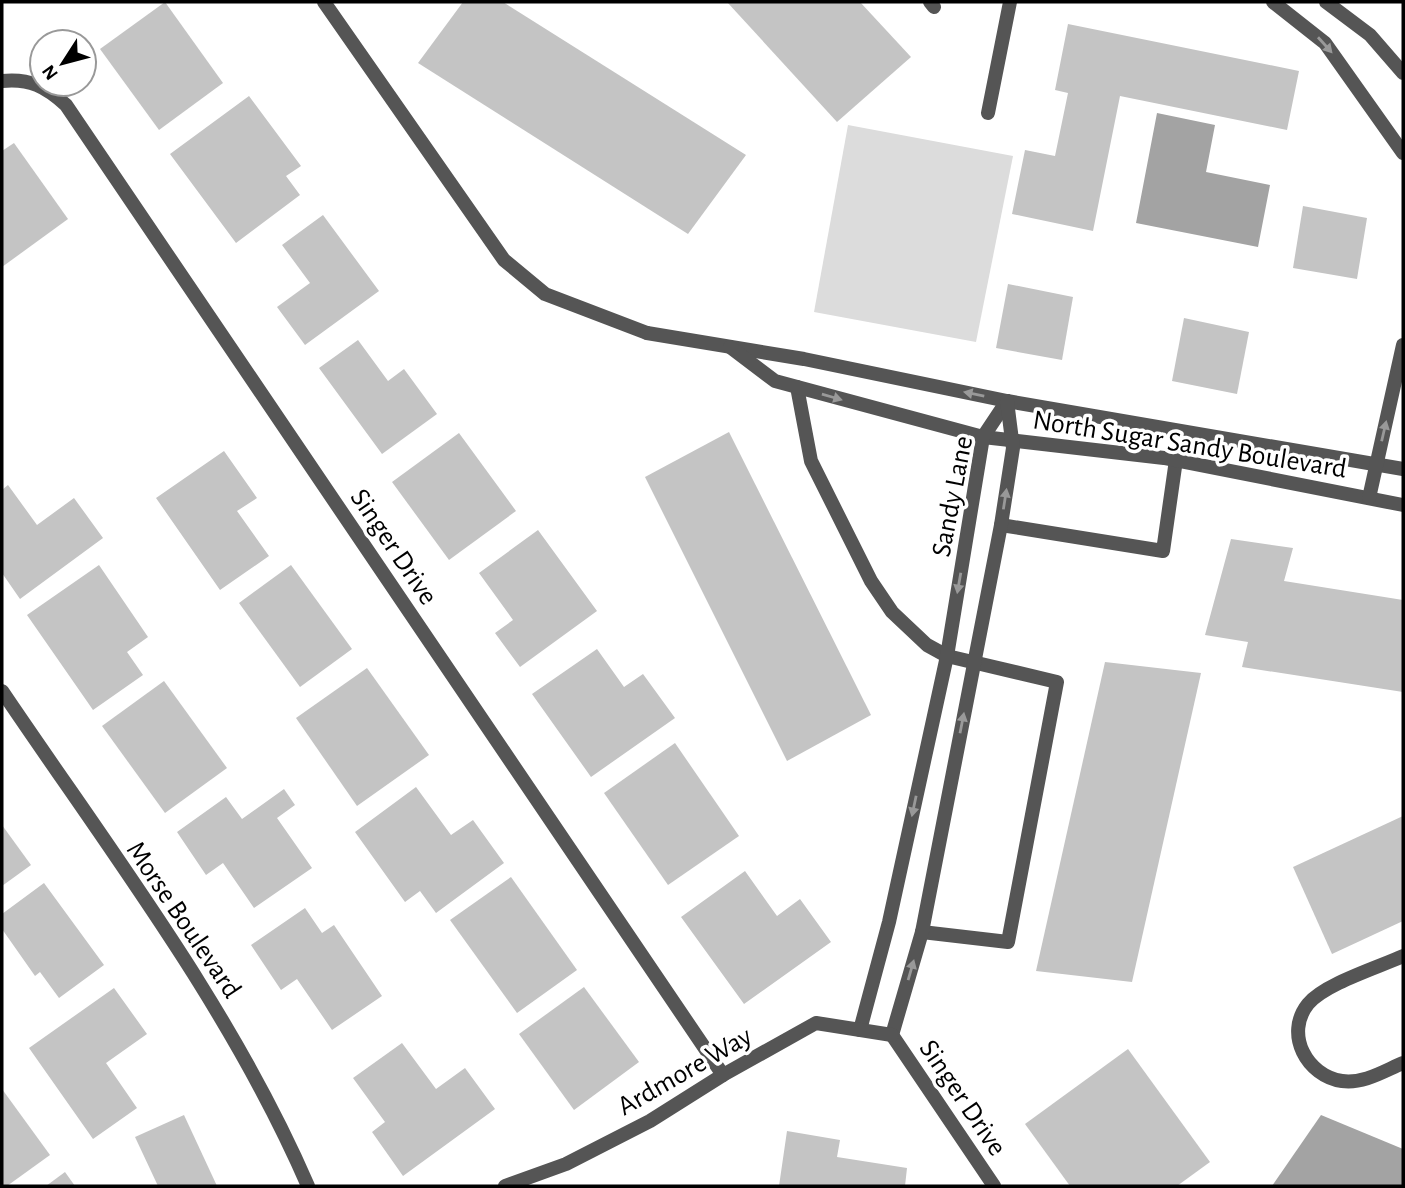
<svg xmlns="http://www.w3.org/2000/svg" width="1405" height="1188" viewBox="0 0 1405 1188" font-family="'Alegreya Sans',sans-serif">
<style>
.green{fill:#dcdcdc}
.water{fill:#a3a3a3}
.building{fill:#c4c4c4}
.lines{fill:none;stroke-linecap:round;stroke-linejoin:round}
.service{stroke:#555;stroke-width:14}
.minor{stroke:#555;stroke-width:14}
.oneway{fill:#999}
.labels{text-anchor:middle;stroke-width:7;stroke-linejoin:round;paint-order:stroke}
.street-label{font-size:28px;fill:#000;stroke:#fff}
</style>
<rect width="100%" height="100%" fill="#fff"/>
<!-- green -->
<path class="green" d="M 848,125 L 1013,156 L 976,342 L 814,312 Z"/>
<!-- water -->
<g class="water">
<path d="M 1157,113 L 1215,125 L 1206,172 L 1270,185 L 1258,247 L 1136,223 Z"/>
<path d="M 1321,1115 L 1403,1149 L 1403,1186 L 1272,1186 Z"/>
</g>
<!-- building -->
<g class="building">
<path d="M 165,2 L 223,83 L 159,130 L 100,49 Z"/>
<path d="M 463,2 L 503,2 L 746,155 L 688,234 L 418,63 Z"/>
<path d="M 727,2 L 860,2 L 911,57 L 837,122 Z"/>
<path d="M 1068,24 L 1299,71 L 1287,130 L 1120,96 L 1093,231 L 1012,214 L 1025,150 L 1055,156 L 1068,93 L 1055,90 Z"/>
<path d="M 249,96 L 301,166 L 286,176 L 300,195 L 236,243 L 170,154 Z"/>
<path d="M 14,143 L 68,219 L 2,267 L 2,151 Z"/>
<path d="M 1303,206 L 1367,218 L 1357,279 L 1293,268 Z"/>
<path d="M 323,215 L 379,291 L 305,345 L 277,307 L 310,283 L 282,245 Z"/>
<path d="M 1008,284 L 1073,297 L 1062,360 L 996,348 Z"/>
<path d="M 1184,318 L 1249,332 L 1237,394 L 1172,381 Z"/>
<path d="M 358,340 L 388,381 L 404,369 L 437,414 L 382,454 L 319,368 Z"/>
<path d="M 729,432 L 871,715 L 787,761 L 645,477 Z"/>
<path d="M 459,433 L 516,511 L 449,560 L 392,482 Z"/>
<path d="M 224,451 L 257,498 L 237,511 L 269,556 L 220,590 L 156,498 Z"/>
<path d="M 8,485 L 37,525 L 74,498 L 103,538 L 20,599 L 2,573 L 2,490 Z"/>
<path d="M 538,530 L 597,611 L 520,667 L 495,633 L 513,620 L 479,573 Z"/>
<path d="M 1231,539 L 1293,548 L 1284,581 L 1403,600 L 1403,692 L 1242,667 L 1248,642 L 1205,635 Z"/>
<path d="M 99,565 L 148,637 L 127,652 L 143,675 L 93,710 L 27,615 Z"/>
<path d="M 291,565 L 352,649 L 300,687 L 239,603 Z"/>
<path d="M 597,649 L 624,687 L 643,674 L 675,718 L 591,777 L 532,694 Z"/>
<path d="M 1105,662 L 1201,673 L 1132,982 L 1036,971 Z"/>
<path d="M 367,668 L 429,755 L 357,806 L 296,718 Z"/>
<path d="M 164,681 L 227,768 L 165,813 L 102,726 Z"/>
<path d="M 675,743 L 739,836 L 668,885 L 604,793 Z"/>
<path d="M 416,787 L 451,835 L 473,820 L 504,863 L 436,913 L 420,891 L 405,902 L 355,832 Z"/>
<path d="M 284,789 L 295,805 L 277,818 L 312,868 L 254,908 L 223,863 L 206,875 L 177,832 L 226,797 L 242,819 Z"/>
<path d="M 1403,816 L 1403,921 L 1332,954 L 1293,867 Z"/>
<path d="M 2,825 L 31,865 L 2,886 Z"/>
<path d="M 745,871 L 777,916 L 800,899 L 831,942 L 744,1004 L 681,917 Z"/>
<path d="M 511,877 L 577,970 L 517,1013 L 450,920 Z"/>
<path d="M 44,883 L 104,965 L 59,998 L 40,972 L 35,976 L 2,929 L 2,914 Z"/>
<path d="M 305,908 L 322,933 L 334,925 L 382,996 L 332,1030 L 297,979 L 281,990 L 251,945 Z"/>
<path d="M 584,987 L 639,1062 L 574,1110 L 519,1034 Z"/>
<path d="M 114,988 L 147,1034 L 106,1063 L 137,1108 L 93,1139 L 29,1048 Z"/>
<path d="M 402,1043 L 436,1089 L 465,1068 L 495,1109 L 403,1176 L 372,1132 L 385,1122 L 353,1078 Z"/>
<path d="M 1128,1049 L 1210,1162 L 1177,1186 L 1070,1186 L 1025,1124 Z"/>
<path d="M 2,1089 L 50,1155 L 7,1186 L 2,1186 Z"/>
<path d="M 184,1115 L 217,1186 L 158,1186 L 135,1137 Z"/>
<path d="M 787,1131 L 840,1140 L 837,1157 L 907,1168 L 905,1186 L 779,1186 Z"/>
<path d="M 65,1172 L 75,1186 L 46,1186 Z"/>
</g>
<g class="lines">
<!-- service -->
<g class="service">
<path d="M 324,2 L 504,260 L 545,294 L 647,333"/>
<path d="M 930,2 L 934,7"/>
<path d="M 988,113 L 1010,2"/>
<path d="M 797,387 L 811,461 L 871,581 L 892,612 L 927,645 L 947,656 L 1057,682 L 1008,942 L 922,932"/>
<path d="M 1001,525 L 1163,551 L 1176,460"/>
<path d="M 1403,956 C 1379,967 1324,984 1308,1004 C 1284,1034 1307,1076 1342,1081 C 1364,1084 1384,1071 1403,1063"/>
</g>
<!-- minor -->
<g class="minor">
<path d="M 1273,2 L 1325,43 L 1403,153"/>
<path d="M 1326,2 L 1370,35 L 1403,73"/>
<path d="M 2,81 C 30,78 46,87 66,105 L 723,1075"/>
<path d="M 647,333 L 804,359 L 1007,401 L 1403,469"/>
<path d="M 730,347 L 775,381 L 983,437 L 1164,458 L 1403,505"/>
<path d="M 1369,498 L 1403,345"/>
<path d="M 2,691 C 110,851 231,1008 308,1186"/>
<path d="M 860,1030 L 889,922 L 947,656 L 983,437 L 1007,401"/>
<path d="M 892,1035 L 922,932 L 1001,525 L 1013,448 L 1007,401"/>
<path d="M 892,1035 L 994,1186"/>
<path d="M 505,1186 L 566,1164 L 650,1121 L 723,1075 L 816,1023 L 892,1035"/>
</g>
</g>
<!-- one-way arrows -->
<defs><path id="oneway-solid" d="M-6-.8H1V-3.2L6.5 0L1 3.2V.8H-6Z" transform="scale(1.75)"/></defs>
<g class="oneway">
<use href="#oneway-solid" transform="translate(1325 45) rotate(48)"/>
<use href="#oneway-solid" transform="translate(974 394) rotate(-168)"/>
<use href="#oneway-solid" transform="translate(832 397) rotate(16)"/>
<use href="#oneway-solid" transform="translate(1384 431) rotate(-77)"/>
<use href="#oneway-solid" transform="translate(1005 499) rotate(-81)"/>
<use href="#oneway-solid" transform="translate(959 583) rotate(100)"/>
<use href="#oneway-solid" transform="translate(962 723) rotate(-79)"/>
<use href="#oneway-solid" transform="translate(914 806) rotate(102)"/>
<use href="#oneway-solid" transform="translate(911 970) rotate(-74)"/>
</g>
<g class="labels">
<!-- street labels -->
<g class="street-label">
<text transform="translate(1190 443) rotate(9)" y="10">North Sugar Sandy Boulevard</text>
<text transform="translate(951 496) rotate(-79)" y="10">Sandy Lane</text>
<text transform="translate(395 546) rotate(56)" y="10">Singer Drive</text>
<text transform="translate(185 919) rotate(56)" y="10">Morse Boulevard</text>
<text transform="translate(684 1070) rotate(-30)" y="10">Ardmore Way</text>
<text transform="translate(964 1097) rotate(56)" y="10">Singer Drive</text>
</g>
</g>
<!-- border -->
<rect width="1405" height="1188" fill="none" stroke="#000000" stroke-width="7"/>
<!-- north arrow -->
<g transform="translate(63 63) rotate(234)"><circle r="33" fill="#ffffff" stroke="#999999" stroke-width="2"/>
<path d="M0-5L12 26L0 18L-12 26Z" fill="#000000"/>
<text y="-10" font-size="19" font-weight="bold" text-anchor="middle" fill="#000000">N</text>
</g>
</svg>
